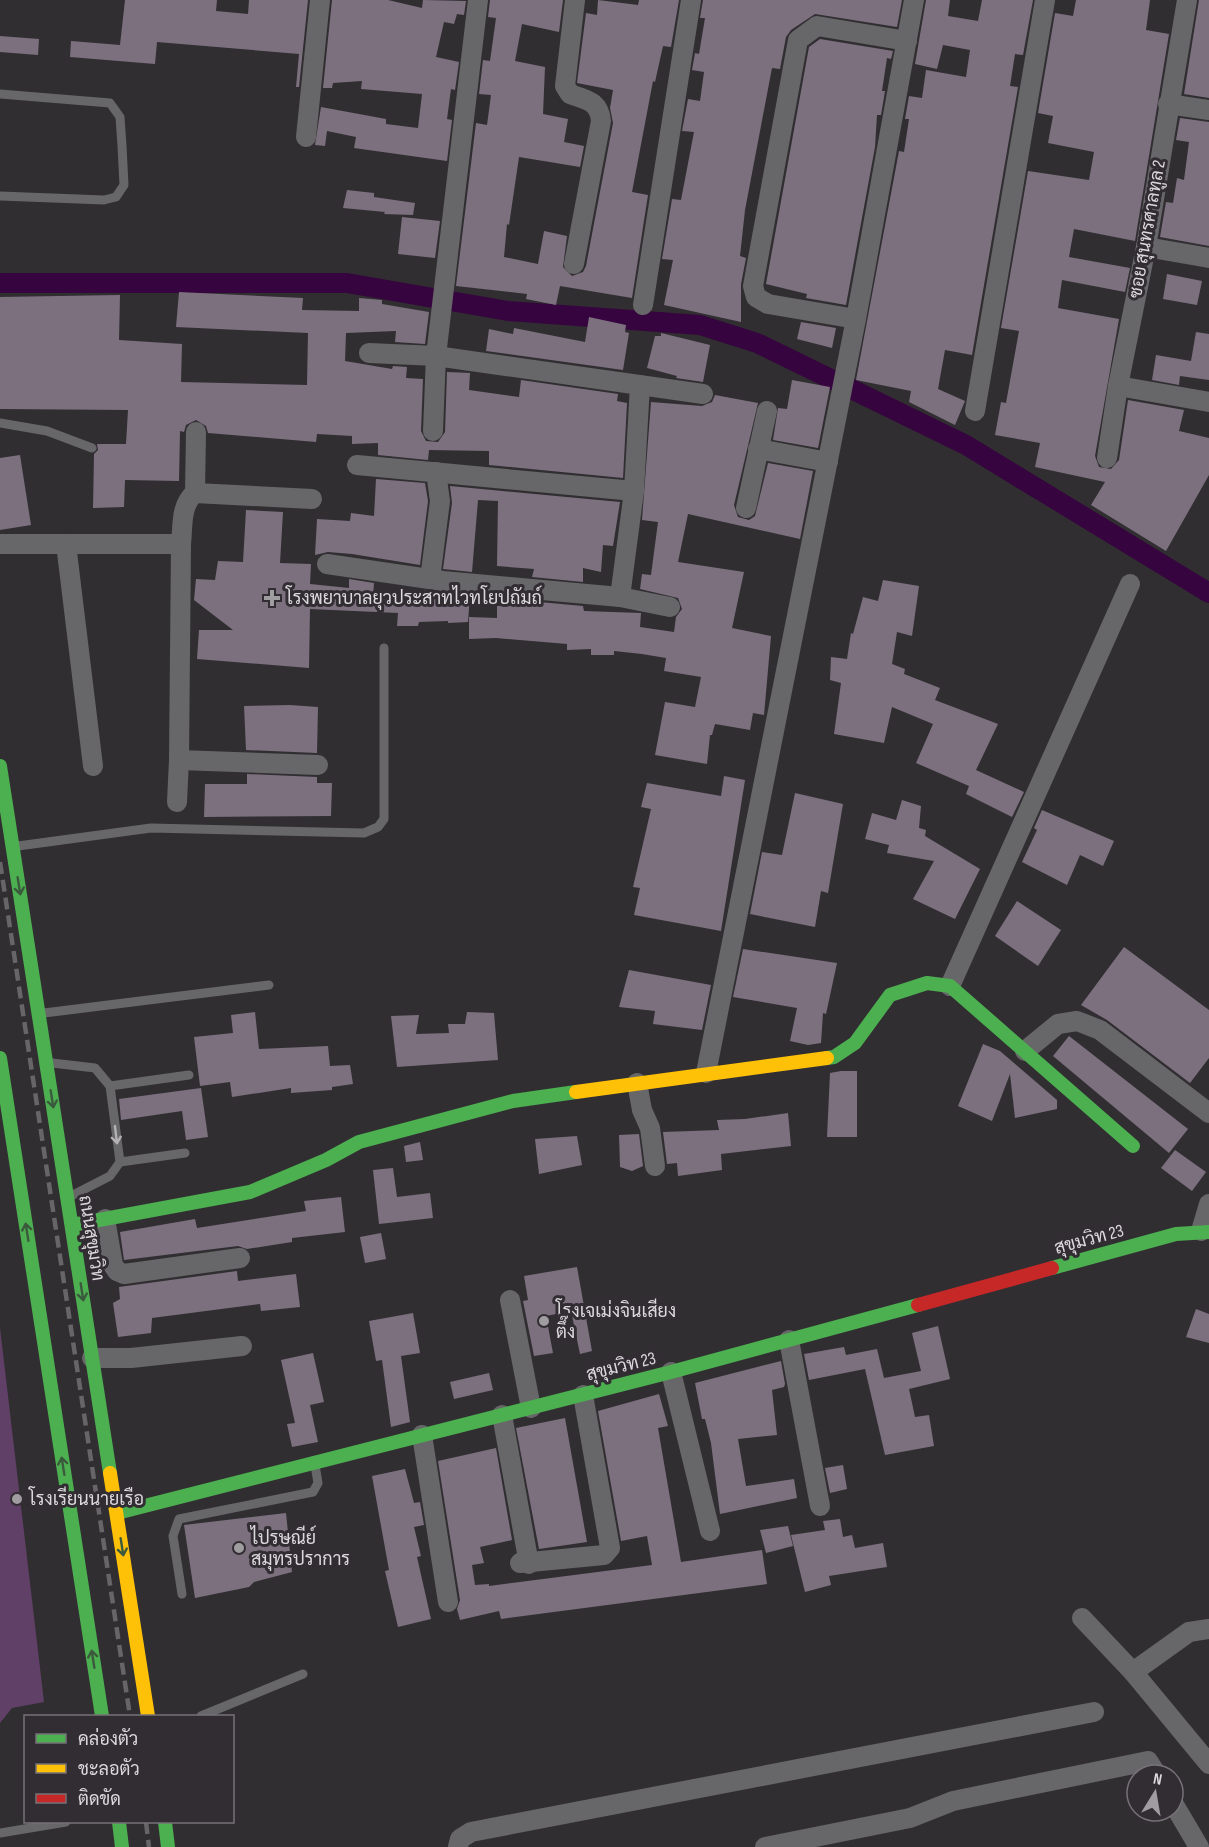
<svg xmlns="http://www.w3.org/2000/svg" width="1209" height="1847" viewBox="0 0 1209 1847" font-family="'Sofia Sans Condensed',Sarabun,sans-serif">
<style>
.green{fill:#614067}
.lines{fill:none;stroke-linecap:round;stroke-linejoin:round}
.canal{stroke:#36043e;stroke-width:20}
.building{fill:#7c707f}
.lane{stroke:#676668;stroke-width:9}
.street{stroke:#676668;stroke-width:20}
.fast{stroke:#4caf50;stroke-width:14}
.slow{stroke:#ffc107;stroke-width:14}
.jam{stroke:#c62828;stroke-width:14}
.rail{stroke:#676568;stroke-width:4.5;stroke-dasharray:12 6;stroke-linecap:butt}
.oneway{stroke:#3b5a3d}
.oneway2{stroke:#b3b1b4}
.poi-dot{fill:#a09da1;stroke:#322d33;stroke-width:2}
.labels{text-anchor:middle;stroke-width:6;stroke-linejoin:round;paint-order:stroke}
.street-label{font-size:18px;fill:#dcd9dd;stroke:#322d33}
.poi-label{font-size:18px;fill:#dcd9dd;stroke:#322d33;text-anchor:start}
</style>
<rect width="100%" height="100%" fill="#312e32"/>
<!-- green -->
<path class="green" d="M 0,1328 L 44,1702 L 12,1708 L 0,1723 Z"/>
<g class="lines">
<!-- canal -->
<path class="canal" d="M 0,283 L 347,283 L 508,311 L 700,325 L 757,343 L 966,445 L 1209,593"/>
</g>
<!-- building -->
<g class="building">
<path d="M 125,0 L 217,0 L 216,11 L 248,14 L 249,0 L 308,0 L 299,87 L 296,87 L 299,54 L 157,42 L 155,64 L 70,57 L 71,41 L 120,45 Z"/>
<path d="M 332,0 L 388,0 L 422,8 L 423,0 L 466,1 L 464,15 L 457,14 L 454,24 L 444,22 L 436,57 L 459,62 L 455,90 L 451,89 L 447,119 L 452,120 L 447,161 L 354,148 L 356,137 L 327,131 L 325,146 L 315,145 L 321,107 L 386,119 L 386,124 L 418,128 L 422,94 L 361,89 L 362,81 L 333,83 L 332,88 L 323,88 Z"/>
<path d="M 490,0 L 563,0 L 559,32 L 522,24 L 515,61 L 545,67 L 543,114 L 568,119 L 564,142 L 584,146 L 580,167 L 519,157 L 509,225 L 507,224 L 504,257 L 538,264 L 544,231 L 567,236 L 563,267 L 572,276 L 583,272 L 586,266 L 613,123 L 610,108 L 613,90 L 577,83 L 586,13 L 597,15 L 598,0 L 638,5 L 639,0 L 679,0 L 671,47 L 663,46 L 655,82 L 653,81 L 632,192 L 648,195 L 632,298 L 560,286 L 556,305 L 526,299 L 527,294 L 456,286 L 476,123 L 487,125 L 491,95 L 479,94 L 483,60 L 490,61 L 496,18 L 488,17 Z"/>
<path d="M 703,0 L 902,0 L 897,27 L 815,14 L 791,30 L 786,37 L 780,69 L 772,68 L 745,210 L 740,256 L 746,258 L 741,284 L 741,322 L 664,305 L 673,260 L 662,259 L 672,199 L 681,200 L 694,132 L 682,131 L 688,99 L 700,101 L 704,72 L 692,70 L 695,53 L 699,54 L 705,18 L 700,18 Z"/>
<path d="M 926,0 L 950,0 L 948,16 L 978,21 L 982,0 L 1033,0 L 1023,55 L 1015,54 L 1010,86 L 1018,87 L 972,355 L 945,350 L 938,389 L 965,401 L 955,425 L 909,402 L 911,391 L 856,380 L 899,151 L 904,152 L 909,119 L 905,119 L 909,96 L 922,98 L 926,70 L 966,77 L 970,50 L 943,45 L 937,69 L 915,64 Z"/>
<path d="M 1076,0 L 1150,0 L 1146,30 L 1169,34 L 1135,241 L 1074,229 L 1069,257 L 1130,268 L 1125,292 L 1062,280 L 1058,308 L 1119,319 L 1095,456 L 1099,467 L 1111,469 L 1119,460 L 1128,400 L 1184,410 L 1179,431 L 1209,438 L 1209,475 L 1166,551 L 1091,505 L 1105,482 L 1035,467 L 1040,443 L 995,435 L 1001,402 L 1006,403 L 1019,331 L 1001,328 L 1028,171 L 1089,180 L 1094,152 L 1048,143 L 1053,116 L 1038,113 L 1055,13 L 1073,16 Z"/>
<path d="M 1199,0 L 1209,0 L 1209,98 L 1184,94 Z"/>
<path d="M 0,36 L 39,39 L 38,55 L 0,52 Z"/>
<path d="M 820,39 L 893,51 L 891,59 L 887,58 L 882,91 L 885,91 L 881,115 L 877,115 L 875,147 L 846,305 L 806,298 L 807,294 L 766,284 L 809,47 Z"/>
<path d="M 1180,118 L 1209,122 L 1209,246 L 1160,237 L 1166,202 L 1173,203 L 1177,178 L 1184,180 L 1189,142 L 1176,140 Z"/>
<path d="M 347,190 L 374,193 L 374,197 L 415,203 L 413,215 L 384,214 L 385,212 L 343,208 Z"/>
<path d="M 402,217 L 440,221 L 435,258 L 398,254 Z"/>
<path d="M 1167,274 L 1202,281 L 1197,305 L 1163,299 Z"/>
<path d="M 179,292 L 303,298 L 302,310 L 359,311 L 359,298 L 382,300 L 382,304 L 429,312 L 425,344 L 395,342 L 396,331 L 346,333 L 345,361 L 392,369 L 393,366 L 407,367 L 406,378 L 423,379 L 421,431 L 426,441 L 438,442 L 445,432 L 447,372 L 470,373 L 469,390 L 519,397 L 521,380 L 618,394 L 617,401 L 627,403 L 623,478 L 489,465 L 489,451 L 429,450 L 428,460 L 378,455 L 378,443 L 352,444 L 352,436 L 317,434 L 316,442 L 208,433 L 206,426 L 196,420 L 186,425 L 184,432 L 180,431 L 179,481 L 125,480 L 124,507 L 93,508 L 94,454 L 98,450 L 97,444 L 126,444 L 128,410 L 0,409 L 0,297 L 120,295 L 119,340 L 182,344 L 181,382 L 307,385 L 308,333 L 176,327 Z"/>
<path d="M 589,317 L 626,325 L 625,332 L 629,333 L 623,370 L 486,351 L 489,329 L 513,334 L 514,328 L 585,342 Z"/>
<path d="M 801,322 L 836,328 L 832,348 L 797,339 Z"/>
<path d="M 1196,332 L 1209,334 L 1209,380 L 1180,376 L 1179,385 L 1152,380 L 1156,355 L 1191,361 Z"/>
<path d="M 661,333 L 710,345 L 703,382 L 676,378 L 677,376 L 647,368 L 655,336 L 661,336 Z"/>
<path d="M 792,380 L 830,387 L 818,448 L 773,440 L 778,408 L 787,409 Z"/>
<path d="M 715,395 L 758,403 L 734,505 L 738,517 L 749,520 L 755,516 L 768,463 L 813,471 L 800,539 L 688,514 L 678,562 L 744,572 L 732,628 L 771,636 L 764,715 L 753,713 L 750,730 L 715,724 L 712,735 L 710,735 L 707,764 L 655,755 L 665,702 L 695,707 L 701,677 L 664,671 L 666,658 L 642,654 L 614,651 L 614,655 L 591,655 L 591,649 L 567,650 L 567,644 L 496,638 L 469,639 L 469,617 L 497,618 L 497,606 L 528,606 L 528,601 L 583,606 L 584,611 L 641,613 L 640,627 L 674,632 L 676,617 L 682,609 L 678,598 L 640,589 L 642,574 L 651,575 L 658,522 L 642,520 L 651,402 L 702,406 L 712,402 Z"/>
<path d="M 20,455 L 31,525 L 0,530 L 0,458 Z"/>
<path d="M 376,479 L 425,483 L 428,501 L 420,565 L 352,554 L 328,552 L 315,555 L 317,519 L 350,521 L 351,513 L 374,516 Z"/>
<path d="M 450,486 L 620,502 L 613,546 L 603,545 L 601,572 L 583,568 L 583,582 L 532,577 L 534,569 L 497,566 L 498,501 L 478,500 L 472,572 L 443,569 L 452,503 Z"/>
<path d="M 246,510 L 283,512 L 280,563 L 311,564 L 310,584 L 349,588 L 349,579 L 374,583 L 373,597 L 424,599 L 424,590 L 470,595 L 468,622 L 448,623 L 448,621 L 419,622 L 418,626 L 397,626 L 398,613 L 310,609 L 309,668 L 197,659 L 199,630 L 233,630 L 194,600 L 196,579 L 215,580 L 218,561 L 243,562 Z"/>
<path d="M 883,580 L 919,586 L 912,636 L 897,632 L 892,664 L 905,669 L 904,674 L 940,688 L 935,700 L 998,724 L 976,770 L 1024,792 L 1012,817 L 966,794 L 969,786 L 916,763 L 933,724 L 892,707 L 884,743 L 834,734 L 841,683 L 830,680 L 831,657 L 847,659 L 851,633 L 853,634 L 863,597 L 878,601 Z"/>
<path d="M 290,705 L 318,707 L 317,753 L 246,750 L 244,706 Z"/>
<path d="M 247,774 L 317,777 L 317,783 L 332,783 L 331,816 L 204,817 L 205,784 L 247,784 Z"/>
<path d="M 724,776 L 745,780 L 721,931 L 634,915 L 640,888 L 633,887 L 651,809 L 641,807 L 647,783 L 721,796 Z"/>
<path d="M 795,793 L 843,804 L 828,893 L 821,891 L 815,927 L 750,914 L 762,852 L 782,855 Z"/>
<path d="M 902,800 L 921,806 L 919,828 L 926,830 L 925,836 L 980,869 L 955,919 L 913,899 L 934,861 L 887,853 L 889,845 L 865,839 L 872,813 L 896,820 Z"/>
<path d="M 1042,810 L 1114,841 L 1103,866 L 1080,855 L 1067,885 L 1022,862 L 1037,830 L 1034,828 Z"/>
<path d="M 1017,901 L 1061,930 L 1038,966 L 995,936 Z"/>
<path d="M 1124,947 L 1209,1010 L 1209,1058 L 1190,1083 L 1107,1020 L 1081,1005 Z"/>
<path d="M 743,949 L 837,963 L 826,1014 L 823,1013 L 821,1043 L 808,1045 L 790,1041 L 797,1008 L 733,997 Z"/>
<path d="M 629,970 L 711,985 L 702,1030 L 653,1024 L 655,1011 L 619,1007 Z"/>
<path d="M 255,1012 L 259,1049 L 328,1046 L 330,1066 L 350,1065 L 353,1084 L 332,1087 L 332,1090 L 291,1093 L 291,1088 L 232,1097 L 230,1082 L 200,1086 L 194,1037 L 233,1033 L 231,1015 Z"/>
<path d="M 467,1012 L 494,1013 L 498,1060 L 397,1067 L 391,1016 L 419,1015 L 416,1034 L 449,1033 L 448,1024 L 465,1024 Z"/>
<path d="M 1069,1036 L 1188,1129 L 1169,1153 L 1053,1056 Z"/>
<path d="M 983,1044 L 1000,1051 L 1057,1100 L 1057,1109 L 1015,1118 L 1010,1074 L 992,1121 L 958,1106 Z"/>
<path d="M 841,1071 L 857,1071 L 857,1137 L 827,1137 L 830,1073 Z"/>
<path d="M 201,1088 L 208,1137 L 186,1140 L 182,1111 L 121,1120 L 119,1099 Z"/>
<path d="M 788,1113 L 791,1146 L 721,1154 L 722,1170 L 678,1176 L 677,1163 L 667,1164 L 663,1132 L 719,1130 L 717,1120 L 745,1119 Z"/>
<path d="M 639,1134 L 643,1166 L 632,1171 L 620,1167 L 619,1135 Z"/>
<path d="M 577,1136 L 582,1165 L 539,1174 L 535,1139 Z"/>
<path d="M 420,1142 L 423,1160 L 406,1162 L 404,1146 Z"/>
<path d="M 1175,1150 L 1206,1172 L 1192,1191 L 1161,1168 Z"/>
<path d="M 393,1168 L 397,1197 L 430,1193 L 433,1218 L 379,1224 L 373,1170 Z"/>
<path d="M 341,1197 L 345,1232 L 292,1238 L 292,1242 L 247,1249 L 238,1246 L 124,1260 L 120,1232 L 195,1219 L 197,1228 L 306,1211 L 304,1201 Z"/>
<path d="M 381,1233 L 386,1259 L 365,1263 L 360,1237 Z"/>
<path d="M 577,1267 L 592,1351 L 580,1354 L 571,1311 L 546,1316 L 553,1353 L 534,1356 L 523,1301 L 528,1300 L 524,1276 Z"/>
<path d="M 237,1271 L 238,1281 L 296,1274 L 300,1307 L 261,1311 L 260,1304 L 152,1318 L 151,1333 L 118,1337 L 113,1303 L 120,1299 L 119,1287 Z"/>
<path d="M 1196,1309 L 1209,1314 L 1209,1343 L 1186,1337 Z"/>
<path d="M 413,1313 L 420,1353 L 401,1356 L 410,1422 L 391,1427 L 382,1360 L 376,1361 L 369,1321 Z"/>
<path d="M 938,1326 L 950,1379 L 909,1389 L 915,1417 L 929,1415 L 934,1446 L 885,1455 L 865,1369 L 809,1380 L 804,1354 L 844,1347 L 846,1355 L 877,1349 L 884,1378 L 921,1371 L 912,1333 Z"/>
<path d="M 313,1353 L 324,1402 L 310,1405 L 318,1442 L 292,1447 L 287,1424 L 295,1423 L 281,1360 Z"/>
<path d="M 781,1361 L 785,1384 L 784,1387 L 772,1390 L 777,1435 L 738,1439 L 746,1486 L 794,1479 L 797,1498 L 720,1514 L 711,1443 L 705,1419 L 702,1419 L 695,1383 Z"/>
<path d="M 489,1373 L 493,1390 L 454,1399 L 450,1382 Z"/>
<path d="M 659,1394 L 668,1426 L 658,1428 L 681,1562 L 762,1550 L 767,1584 L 501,1619 L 499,1611 L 460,1620 L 457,1609 L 460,1600 L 438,1461 L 496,1448 L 512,1540 L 480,1547 L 484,1563 L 472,1565 L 475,1585 L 489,1584 L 489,1586 L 652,1565 L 647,1536 L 621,1541 L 598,1411 Z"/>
<path d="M 565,1418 L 587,1542 L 539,1549 L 516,1428 Z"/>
<path d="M 843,1465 L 847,1489 L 830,1493 L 825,1468 Z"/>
<path d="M 405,1469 L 414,1503 L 420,1502 L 424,1525 L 414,1527 L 421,1556 L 417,1557 L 431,1619 L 398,1627 L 385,1571 L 389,1570 L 372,1476 Z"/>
<path d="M 286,1513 L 292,1572 L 254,1582 L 249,1587 L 195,1598 L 184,1525 Z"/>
<path d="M 840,1519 L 843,1537 L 852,1535 L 855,1548 L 883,1543 L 887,1567 L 829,1576 L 831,1585 L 805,1592 L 791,1535 L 825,1530 L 823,1521 Z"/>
<path d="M 788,1526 L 793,1546 L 766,1553 L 760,1530 Z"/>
</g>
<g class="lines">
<!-- lane -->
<g class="lane">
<path d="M 0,94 L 110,103 L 120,117 L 122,146 L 124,185 L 116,197 L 104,200 L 0,196"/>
<path d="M 0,423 L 47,431 L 92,448"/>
<path d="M 18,846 L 151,828 L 364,833 L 378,827 L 384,819 L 384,648"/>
<path d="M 44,1013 L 269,985"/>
<path d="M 52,1063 L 95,1068 L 110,1086 L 120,1162 L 110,1176 L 73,1195"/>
<path d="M 110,1086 L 189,1075"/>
<path d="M 120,1162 L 185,1153"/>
<path d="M 182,1594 L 173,1536 L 179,1519 L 313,1492 L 318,1483 L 315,1465"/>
<path d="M 201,1716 L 303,1674"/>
<path d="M 0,1833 L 66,1822"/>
</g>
<!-- street -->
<g class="street">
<path d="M 1168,104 L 1209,110"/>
<path d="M 306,137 L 320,0"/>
<path d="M 1146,247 L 1209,258"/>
<path d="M 574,264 L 601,121 C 599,101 587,100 570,94 L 565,86 L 575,0"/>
<path d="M 643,305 L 691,0"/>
<path d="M 856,319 L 768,304 L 756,297 L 753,286 L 798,40 L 817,26 L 907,41"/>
<path d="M 369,353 L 436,356 L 703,394"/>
<path d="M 1118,386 L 1209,402"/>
<path d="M 975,411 L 1045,0"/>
<path d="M 433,431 L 436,356 L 478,0"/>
<path d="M 758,449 L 828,462"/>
<path d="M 1107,458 L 1118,386 L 1146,247 L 1187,0"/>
<path d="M 357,465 L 634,491"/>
<path d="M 195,493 L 196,432"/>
<path d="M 746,508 L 767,411"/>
<path d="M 0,544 L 181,544 C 183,527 180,505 195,493 L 312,499"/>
<path d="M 66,544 L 93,766"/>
<path d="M 181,544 L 179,760 L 318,765"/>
<path d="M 327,564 L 443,581 L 620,597 L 670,607"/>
<path d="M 430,579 L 440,501 L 436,472"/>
<path d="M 620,597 L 634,491 L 640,385"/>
<path d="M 177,802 L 179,760"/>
<path d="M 950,986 L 1130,584"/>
<path d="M 1025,1051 L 1058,1024 L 1077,1021 L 1100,1030 L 1209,1113"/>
<path d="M 706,1073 L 856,319 L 914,0"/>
<path d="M 637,1083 L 642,1110 L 650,1128 L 655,1166"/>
<path d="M 105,1219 L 113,1265 L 117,1271 L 124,1274 L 240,1258"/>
<path d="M 1201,1231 L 1209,1204"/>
<path d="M 510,1300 L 531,1408"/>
<path d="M 789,1340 L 820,1506"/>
<path d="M 92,1358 L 131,1358 L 242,1346"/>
<path d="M 671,1372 L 710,1531"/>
<path d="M 502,1415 L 529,1564"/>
<path d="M 422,1435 L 448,1602"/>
<path d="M 520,1563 L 604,1555 L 610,1548 L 583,1395"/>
<path d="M 1082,1618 L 1133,1672 L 1209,1764"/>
<path d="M 1133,1672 L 1189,1632 L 1209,1629"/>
<path d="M 1173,1803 L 1199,1847"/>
<path d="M 458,1847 L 460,1839 L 471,1832 L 1094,1712"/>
<path d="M 765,1847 L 910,1818 L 953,1801 L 1148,1761 L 1157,1775"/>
</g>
<!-- fast -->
<g class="fast">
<path d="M 0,766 L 110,1473"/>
<path d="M 0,1058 L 102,1716"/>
<path d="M 827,1058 L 834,1057 L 855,1043 L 890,995 L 927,983 L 950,986 L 1133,1146"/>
<path d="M 72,1225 L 250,1192 L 326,1160 L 359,1142 L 513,1101 L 576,1092"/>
<path d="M 1052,1268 L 1176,1234 L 1209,1232"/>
<path d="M 117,1513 L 671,1372 L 918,1305"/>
<path d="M 119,1822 L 122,1847"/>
<path d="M 165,1822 L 168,1847"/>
</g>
<!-- slow -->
<g class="slow">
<path d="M 576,1092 L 827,1058"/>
<path d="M 110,1473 L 148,1716"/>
</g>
<!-- jam -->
<path class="jam" d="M 918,1305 L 1052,1268"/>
<!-- rail -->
<g class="rail">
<path d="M 0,862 L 130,1716"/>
<path d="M 146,1822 L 149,1847"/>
</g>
</g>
<!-- one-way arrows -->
<defs><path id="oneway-shaft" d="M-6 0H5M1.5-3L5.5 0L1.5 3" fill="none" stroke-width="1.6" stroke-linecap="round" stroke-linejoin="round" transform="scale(1.5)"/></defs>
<g class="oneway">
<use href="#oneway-shaft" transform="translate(19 886) rotate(81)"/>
<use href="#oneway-shaft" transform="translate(52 1099) rotate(81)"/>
<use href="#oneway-shaft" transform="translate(27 1232) rotate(-99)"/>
<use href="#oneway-shaft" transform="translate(82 1292) rotate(81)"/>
<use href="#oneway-shaft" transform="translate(63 1466) rotate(-99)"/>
<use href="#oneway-shaft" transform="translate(122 1547) rotate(81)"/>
<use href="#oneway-shaft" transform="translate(93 1659) rotate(-99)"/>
</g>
<use class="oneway2" href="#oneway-shaft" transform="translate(116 1135) rotate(83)"/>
<!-- markers -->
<g class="poi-dot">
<path d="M269 589h6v6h6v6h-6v6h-6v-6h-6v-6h6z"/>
<circle cx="544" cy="1321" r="6"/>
<circle cx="17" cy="1499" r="6"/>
<circle cx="239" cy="1548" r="6"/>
</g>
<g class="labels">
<!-- street labels -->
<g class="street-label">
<text transform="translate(1147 229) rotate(-80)" y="6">ซอย สุนทรศาลทูล 2</text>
<text transform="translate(92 1238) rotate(81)" y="6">ถนนสุขุมวิท</text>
<text transform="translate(1089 1239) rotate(-15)" y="6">สุขุมวิท 23</text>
<text transform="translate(621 1366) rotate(-14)" y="6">สุขุมวิท 23</text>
</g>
<!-- poi labels -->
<g class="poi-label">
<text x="286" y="604">โรงพยาบาลยุวประสาทไวทโยปถัมถ์</text>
<text x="556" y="1317">โรงเจเม่งจินเสียง<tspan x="556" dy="21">ตึ๊ง</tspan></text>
<text x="29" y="1505">โรงเรียนนายเรือ</text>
<text x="251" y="1544">ไปรษณีย์<tspan x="251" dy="21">สมุทรปราการ</tspan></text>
</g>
</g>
<!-- legend -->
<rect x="24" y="1715" width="210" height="108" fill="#322d33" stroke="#767277" stroke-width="1.5"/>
<rect x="36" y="1734" width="30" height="9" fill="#4caf50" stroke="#767277" stroke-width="1.5"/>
<text x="78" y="1745" font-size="18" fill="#dcd9dd">คล่องตัว</text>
<rect x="36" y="1764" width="30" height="9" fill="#ffc107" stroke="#767277" stroke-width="1.5"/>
<text x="78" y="1775" font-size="18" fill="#dcd9dd">ชะลอตัว</text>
<rect x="36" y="1794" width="30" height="9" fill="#c62828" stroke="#767277" stroke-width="1.5"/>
<text x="78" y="1805" font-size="18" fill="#dcd9dd">ติดขัด</text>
<!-- north arrow -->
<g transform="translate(1155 1793) rotate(11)"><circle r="28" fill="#322d33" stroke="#767277" stroke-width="1.5"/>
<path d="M0-4.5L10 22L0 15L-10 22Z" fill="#a09da1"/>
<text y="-9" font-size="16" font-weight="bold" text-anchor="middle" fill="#dcd9dd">N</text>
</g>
</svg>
